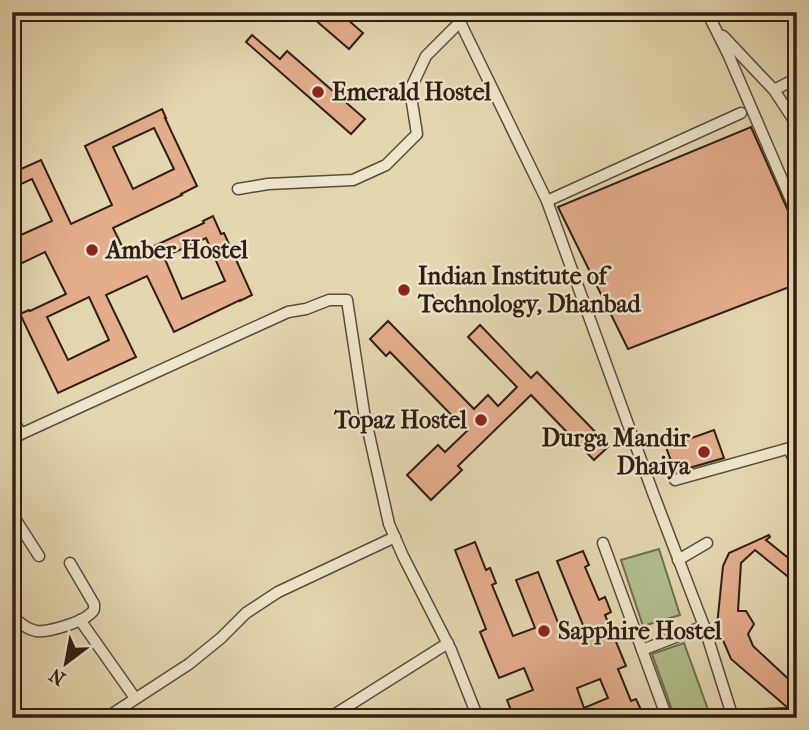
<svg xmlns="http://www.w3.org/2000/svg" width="809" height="730" viewBox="0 0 809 730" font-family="'IM FELL French Canon',serif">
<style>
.green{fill:#b1bf8d;stroke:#706e50;stroke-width:2}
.building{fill:#e4ad8c;stroke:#2f1e13;stroke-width:2;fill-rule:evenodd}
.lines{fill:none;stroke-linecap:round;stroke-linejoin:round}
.minor-casing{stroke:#5c4c3a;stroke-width:13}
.minor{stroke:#ede5cc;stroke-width:10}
.poi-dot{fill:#8f2418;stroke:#ede5cc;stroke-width:2.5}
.labels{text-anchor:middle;stroke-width:5;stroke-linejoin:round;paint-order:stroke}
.poi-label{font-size:24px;font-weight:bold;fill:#2f1e13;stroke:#ede5cc;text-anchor:start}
</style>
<rect width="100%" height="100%" fill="#e4d7b0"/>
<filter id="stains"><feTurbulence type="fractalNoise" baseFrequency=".00286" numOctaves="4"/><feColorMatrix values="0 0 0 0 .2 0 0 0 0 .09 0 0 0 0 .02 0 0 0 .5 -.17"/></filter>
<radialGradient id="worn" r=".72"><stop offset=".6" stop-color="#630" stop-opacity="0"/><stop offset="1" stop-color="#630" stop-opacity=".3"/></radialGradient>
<!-- green -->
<g class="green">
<path d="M 659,549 L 680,615 L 643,626 L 621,560 Z"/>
<path d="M 684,643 L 711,718 L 675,718 L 652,654 Z"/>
</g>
<!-- building -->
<g class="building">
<path d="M 306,12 L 339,12 L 363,33 L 349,49 Z"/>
<path d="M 252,35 L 280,59 L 287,51 L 365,119 L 351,134 L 246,42 Z"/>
<path d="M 162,109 L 166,118 L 165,118 L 197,186 L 181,194 L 182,195 L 113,228 L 128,258 L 204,223 L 203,221 L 213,216 L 221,234 L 224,233 L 252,295 L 240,301 L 240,300 L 174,332 L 147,276 L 106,295 L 136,357 L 58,393 L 20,314 L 29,310 L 30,311 L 66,294 L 45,252 L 18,265 L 15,259 L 12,260 L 12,239 L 52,221 L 32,179 L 12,188 L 12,173 L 41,160 L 71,224 L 112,205 L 85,146 ZM 154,128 L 174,169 L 133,189 L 113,147 ZM 206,238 L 225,281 L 182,299 L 164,257 ZM 89,297 L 109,340 L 68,360 L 47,317 Z"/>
<path d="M 751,127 L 797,231 L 797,284 L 628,349 L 558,207 Z"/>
<path d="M 388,321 L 474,409 L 488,395 L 498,406 L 517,387 L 468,337 L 480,325 L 531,378 L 537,372 L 609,446 L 594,460 L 531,395 L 458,466 L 462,470 L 431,500 L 407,475 L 438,445 L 445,452 L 467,431 L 390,352 L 386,356 L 370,339 Z"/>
<path d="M 714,430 L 724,458 L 675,472 L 666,447 Z"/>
<path d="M 769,535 L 770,537 L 766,540 L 797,565 L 797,584 L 755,550 L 741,563 L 738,611 L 746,611 L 754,624 L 748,634 L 753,646 L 797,687 L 797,718 L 763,718 L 762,709 L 788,708 L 731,659 L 717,626 L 723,566 L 729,553 Z"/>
<path d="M 475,542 L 486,570 L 490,568 L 496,583 L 492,585 L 513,636 L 535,628 L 516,580 L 538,572 L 564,638 L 585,630 L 557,561 L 583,551 L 589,565 L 585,567 L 599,600 L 605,597 L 611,612 L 605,615 L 626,666 L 618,669 L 631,701 L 636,699 L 643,714 L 634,718 L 514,718 L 507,700 L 533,690 L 524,668 L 499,678 L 480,632 L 486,629 L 455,550 ZM 600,679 L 608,698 L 584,708 L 577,688 Z"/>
</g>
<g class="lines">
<!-- minor casing -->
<g class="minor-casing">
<g id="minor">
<path d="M 458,12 L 460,22 L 547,201 L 653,493 L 704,626 L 733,718"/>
<path d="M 707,12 L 728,54 L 797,214"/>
<path d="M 723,36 L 774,90 L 797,125"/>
<path d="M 774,90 L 797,78"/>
<path d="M 238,189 L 268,184 L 353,180 L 386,165 L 417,134 L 410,90 L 426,56 L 460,22"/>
<path d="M 547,201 L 741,113"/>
<path d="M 12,418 L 21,434"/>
<path d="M 12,439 L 21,434 L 288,312 L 306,309 L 329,300 L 347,300 L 364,412 L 389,524 L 403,556 L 451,650 L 478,718"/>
<path d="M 789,449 L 797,466"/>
<path d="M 675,480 L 797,446"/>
<path d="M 12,514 L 39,556"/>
<path d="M 603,543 L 667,718"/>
<path d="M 678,560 L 707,543"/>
<path d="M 12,615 C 18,622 27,629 36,631 C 47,633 82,622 90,614 C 95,610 94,610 94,604 L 70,563"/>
<path d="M 80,620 L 135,698"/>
<path d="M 642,650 L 704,626"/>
<path d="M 106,718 L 189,664 L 221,638 L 246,613 L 278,592 L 395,537"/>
<path d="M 329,718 L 448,643"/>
</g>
</g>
<!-- minor -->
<use href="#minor" class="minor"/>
</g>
<!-- markers -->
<g class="poi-dot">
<circle cx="318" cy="92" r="7"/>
<circle cx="92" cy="250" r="7"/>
<circle cx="404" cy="290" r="7"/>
<circle cx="481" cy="420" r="7"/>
<circle cx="704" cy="452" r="7"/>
<circle cx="544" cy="631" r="7"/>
</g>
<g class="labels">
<!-- poi labels -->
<g class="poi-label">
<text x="332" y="100">Emerald Hostel</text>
<text x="106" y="258">Amber Hostel</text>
<text x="418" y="284">Indian Institute of<tspan x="418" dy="28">Technology, Dhanbad</tspan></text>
<text x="467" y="428" text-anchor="end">Topaz Hostel</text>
<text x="690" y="446" text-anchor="end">Durga Mandir<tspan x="690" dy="28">Dhaiya</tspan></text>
<text x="558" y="639">Sapphire Hostel</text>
</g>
</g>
<!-- margin -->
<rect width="809" height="730" fill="none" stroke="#e4d7b0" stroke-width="42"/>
<rect x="14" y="14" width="781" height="702" fill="none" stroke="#2f1e13" stroke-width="3.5"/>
<rect x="21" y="21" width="767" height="688" fill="none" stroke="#2f1e13" stroke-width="2"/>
<!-- north arrow -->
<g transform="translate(66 663) rotate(212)" stroke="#ede5cc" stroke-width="5" paint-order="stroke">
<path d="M0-5L12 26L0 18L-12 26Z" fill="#2f1e13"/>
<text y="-10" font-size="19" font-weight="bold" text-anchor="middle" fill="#2f1e13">N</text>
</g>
<rect width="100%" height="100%" filter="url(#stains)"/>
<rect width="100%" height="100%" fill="url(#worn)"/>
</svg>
